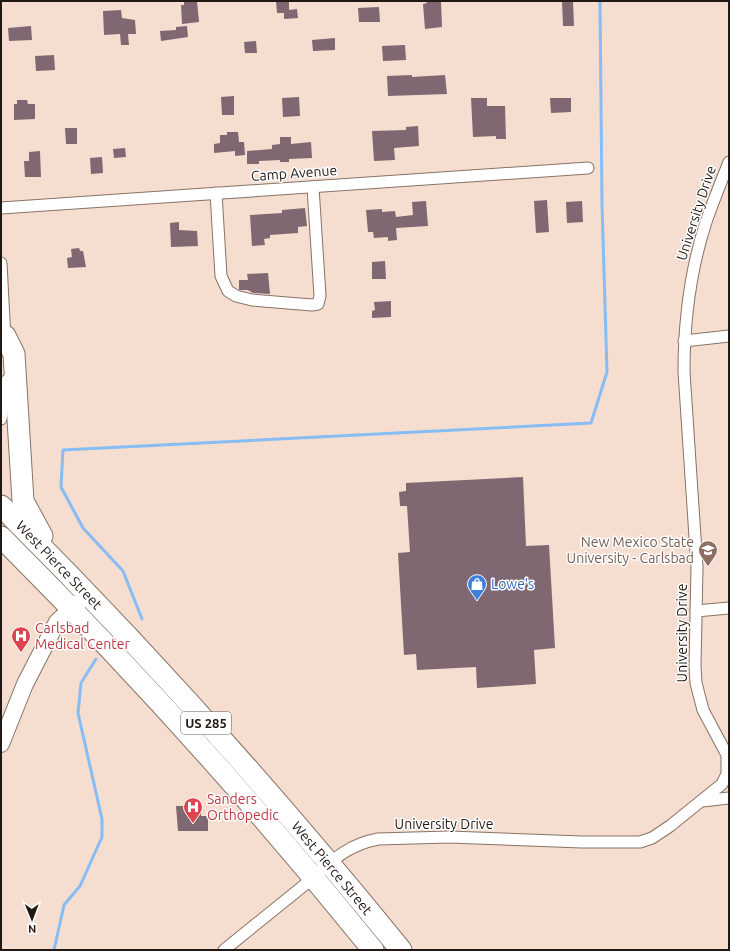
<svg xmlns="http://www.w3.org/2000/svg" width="730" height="951" viewBox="0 0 730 951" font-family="Ubuntu,sans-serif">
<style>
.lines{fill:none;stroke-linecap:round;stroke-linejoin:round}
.stream{stroke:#87bcf5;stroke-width:3}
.building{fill:#7f6872}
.street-casing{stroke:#887366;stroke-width:13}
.secondary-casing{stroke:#887366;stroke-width:18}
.highway-casing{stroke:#887366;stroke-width:23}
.street{stroke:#fff;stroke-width:11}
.secondary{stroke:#fff;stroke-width:16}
.highway{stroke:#fff;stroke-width:21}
.labels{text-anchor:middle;stroke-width:3;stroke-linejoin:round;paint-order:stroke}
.shield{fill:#fff;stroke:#645d5a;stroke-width:1}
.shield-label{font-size:13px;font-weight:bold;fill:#211813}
.street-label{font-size:14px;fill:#211813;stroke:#fff}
.education-label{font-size:14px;fill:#785e54;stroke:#fff;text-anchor:end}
.shop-label{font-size:14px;fill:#366cbe;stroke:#fff;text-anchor:start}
.health-label{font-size:14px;fill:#be3a42;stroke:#fff;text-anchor:start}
</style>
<rect width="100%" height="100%" fill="#f5ddcf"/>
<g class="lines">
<!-- stream -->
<g class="stream">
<path d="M 142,619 L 123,571 L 83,528 L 61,487 L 63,450 L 591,423 L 607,372 L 602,204 L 600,1"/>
<path d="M 54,950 L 64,905 L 80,886 L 102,837 L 102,819 L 78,713 L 81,683 L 96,659"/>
</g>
</g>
<!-- building -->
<g class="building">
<path d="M 184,1 L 197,1 L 199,22 L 182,24 L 181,5 L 184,5 Z"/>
<path d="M 276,1 L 289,1 L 289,10 L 297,9 L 298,18 L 284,19 L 284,13 L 277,13 Z"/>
<path d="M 426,1 L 441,1 L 442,27 L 425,29 L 423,4 L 427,3 Z"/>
<path d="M 562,1 L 573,1 L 574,26 L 563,26 Z"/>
<path d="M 379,7 L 380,22 L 359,22 L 358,8 Z"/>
<path d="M 121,10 L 122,18 L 135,20 L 136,34 L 128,34 L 129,45 L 121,45 L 120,34 L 104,35 L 103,11 Z"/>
<path d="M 31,26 L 32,40 L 9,41 L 8,28 Z"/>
<path d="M 187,26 L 188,37 L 161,41 L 160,31 L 176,30 L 176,27 Z"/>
<path d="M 335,38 L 335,50 L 313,51 L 312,40 Z"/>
<path d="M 256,41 L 257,53 L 245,53 L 244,42 Z"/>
<path d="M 405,45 L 406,60 L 383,61 L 382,46 Z"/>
<path d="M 54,55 L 55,70 L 36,71 L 35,56 Z"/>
<path d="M 412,75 L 412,77 L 445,75 L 447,94 L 388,96 L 387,76 Z"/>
<path d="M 234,96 L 234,115 L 222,115 L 221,97 Z"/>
<path d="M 299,97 L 300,116 L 283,117 L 282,98 Z"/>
<path d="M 471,98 L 487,98 L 487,106 L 505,106 L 506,139 L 496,139 L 496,136 L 473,137 Z"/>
<path d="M 550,98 L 571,98 L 571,112 L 551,113 Z"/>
<path d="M 17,100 L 27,100 L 28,104 L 35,104 L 35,119 L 14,120 L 14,104 L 17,104 Z"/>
<path d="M 418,126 L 419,146 L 394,148 L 395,160 L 374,161 L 372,131 L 406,130 L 406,127 Z"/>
<path d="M 65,128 L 77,128 L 77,144 L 66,144 Z"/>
<path d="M 227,132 L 238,132 L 239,142 L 244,142 L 245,155 L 235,156 L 235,151 L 214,153 L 214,144 L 220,143 L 220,135 L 227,135 Z"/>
<path d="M 280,137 L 291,137 L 291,144 L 311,142 L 312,158 L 289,159 L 289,162 L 280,162 L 280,160 L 259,161 L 259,164 L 247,164 L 247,151 L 272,149 L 272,145 L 280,144 Z"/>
<path d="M 125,148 L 126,157 L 114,158 L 113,149 Z"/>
<path d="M 40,151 L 41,177 L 25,177 L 24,161 L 29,161 L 29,152 Z"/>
<path d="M 102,157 L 103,173 L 91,174 L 90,158 Z"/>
<path d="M 547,200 L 549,232 L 536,233 L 534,201 Z"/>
<path d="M 426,201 L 428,226 L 396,228 L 397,240 L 388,241 L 388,237 L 374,238 L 373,232 L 368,232 L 366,210 L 382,209 L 382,212 L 395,211 L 396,217 L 413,215 L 412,202 Z"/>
<path d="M 582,201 L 583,222 L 567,223 L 566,202 Z"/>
<path d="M 305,208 L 307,226 L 298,227 L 298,233 L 270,235 L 270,238 L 264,239 L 265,245 L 252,246 L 250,215 L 282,213 L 282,210 Z"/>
<path d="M 179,222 L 179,230 L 197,231 L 198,246 L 171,247 L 170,223 Z"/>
<path d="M 79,248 L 80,251 L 83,251 L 86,267 L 68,268 L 67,258 L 72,257 L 71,249 Z"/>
<path d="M 385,261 L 386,279 L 372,279 L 372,262 Z"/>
<path d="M 268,273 L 270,294 L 253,293 L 248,290 L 239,290 L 239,280 L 248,280 L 247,274 Z"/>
<path d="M 391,301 L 391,317 L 372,318 L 372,311 L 375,310 L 374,302 Z"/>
<path d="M 523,477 L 526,546 L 549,545 L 555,648 L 534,650 L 536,684 L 477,688 L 476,667 L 417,670 L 416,654 L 404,655 L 398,553 L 410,552 L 407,506 L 400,506 L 399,492 L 406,491 L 406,483 Z"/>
<path d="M 176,806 L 201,806 L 201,816 L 208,816 L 208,831 L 178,831 Z"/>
</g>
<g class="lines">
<!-- street casing -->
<g class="street-casing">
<g id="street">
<path d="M 216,193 L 221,276 L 228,291 L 236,296 L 252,300 L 312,305 L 318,304 L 320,296 L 313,187"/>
<path d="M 1,208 L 588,168"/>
<path d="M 1,263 L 5,339"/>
<path d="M 684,341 L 729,336"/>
<path d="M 1,419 L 7,380"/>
<path d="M 696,611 L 729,608"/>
<path d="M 702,801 L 729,798"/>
<path d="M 224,950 C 250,929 276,908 302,887 C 328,866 342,846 378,839 L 449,837 L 582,842 L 640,842 L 652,838 L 670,826 L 722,784 L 727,774 L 727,755 L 703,710 L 696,683 L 695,666 L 697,567 L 684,372 C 684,321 690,271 706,222 C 713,202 721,182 729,162"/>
</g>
</g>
<!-- secondary casing -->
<g class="secondary-casing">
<path id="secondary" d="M 1,744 L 25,684 L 57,622 L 79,602"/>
</g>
<!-- highway casing -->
<g class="highway-casing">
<g id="highway">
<path d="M 5,336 L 14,354 L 23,501 L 42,536"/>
<path d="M 1,506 C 142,646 275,795 401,950"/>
<path d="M 1,537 C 132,668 257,806 373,950"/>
</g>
</g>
<!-- street -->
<use href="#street" class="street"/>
<!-- secondary -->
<use href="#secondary" class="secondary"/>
<!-- highway -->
<use href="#highway" class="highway"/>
</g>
<!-- icons -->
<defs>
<g id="university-pin" transform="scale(1)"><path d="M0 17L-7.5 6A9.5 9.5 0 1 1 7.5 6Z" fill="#8d6e63" stroke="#fff"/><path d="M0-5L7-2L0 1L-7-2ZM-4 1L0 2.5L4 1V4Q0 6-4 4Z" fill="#fff"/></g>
<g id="shop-pin" transform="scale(1)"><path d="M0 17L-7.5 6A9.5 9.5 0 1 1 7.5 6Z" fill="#3f7fe0" stroke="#fff"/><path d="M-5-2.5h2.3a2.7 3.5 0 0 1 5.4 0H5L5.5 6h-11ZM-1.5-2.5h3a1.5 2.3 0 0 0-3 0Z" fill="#fff"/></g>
<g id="hospital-pin" transform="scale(1)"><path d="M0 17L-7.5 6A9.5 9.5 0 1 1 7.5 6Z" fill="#e0444e" stroke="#fff"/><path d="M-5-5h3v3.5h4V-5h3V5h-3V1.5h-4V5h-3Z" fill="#fff"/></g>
</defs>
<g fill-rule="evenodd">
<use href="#university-pin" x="708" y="550"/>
<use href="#shop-pin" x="477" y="584"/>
<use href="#hospital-pin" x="21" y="636"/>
<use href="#hospital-pin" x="193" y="807"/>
</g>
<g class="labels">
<!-- shield labels -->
<rect class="shield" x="181" y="712" width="50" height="22" rx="3"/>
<g class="shield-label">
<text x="206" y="728">US 285</text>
</g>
<!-- street labels -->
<g class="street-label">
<text transform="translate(294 173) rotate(-4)" y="5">Camp Avenue</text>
<text transform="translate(696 213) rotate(-72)" y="5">University Drive</text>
<text transform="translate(59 565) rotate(46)" y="5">West Pierce Street</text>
<text transform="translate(682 633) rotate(-90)" y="5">University Drive</text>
<text x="444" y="829">University Drive</text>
<text transform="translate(332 868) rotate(50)" y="5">West Pierce Street</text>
</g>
<!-- education labels -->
<g class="education-label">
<text x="694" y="547">New Mexico State<tspan x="694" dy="16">University - Carlsbad</tspan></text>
</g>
<!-- shop labels -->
<g class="shop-label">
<text x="491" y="589">Lowe's</text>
</g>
<!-- health labels -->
<g class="health-label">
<text x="35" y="633">Carlsbad<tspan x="35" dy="16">Medical Center</tspan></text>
<text x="207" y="804">Sanders<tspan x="207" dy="16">Orthopedic</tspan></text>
</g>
</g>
<!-- border -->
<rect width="730" height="951" fill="none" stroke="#211813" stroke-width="4"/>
<!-- north arrow -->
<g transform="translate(32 919) rotate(179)" stroke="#ffffff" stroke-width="3" paint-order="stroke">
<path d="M0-3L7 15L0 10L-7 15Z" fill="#211813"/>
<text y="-6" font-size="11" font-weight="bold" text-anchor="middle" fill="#211813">N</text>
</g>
</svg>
